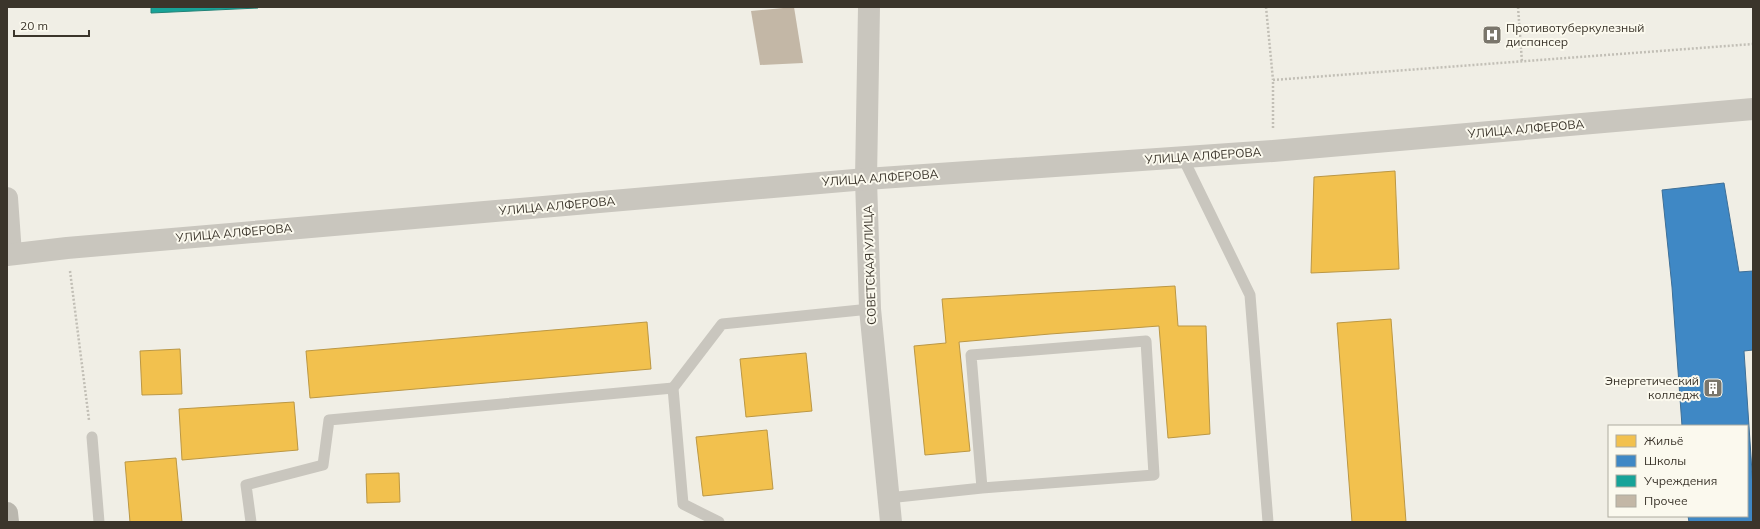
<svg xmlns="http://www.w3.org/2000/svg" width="1760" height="529" viewBox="0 0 1760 529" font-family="Mulish,sans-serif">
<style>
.homes{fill:#f2c14e;stroke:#bb9744}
.schools{fill:#3f88c5;stroke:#3e6f97}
.public{fill:#17a398;stroke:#228277}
.building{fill:#c3b7a6}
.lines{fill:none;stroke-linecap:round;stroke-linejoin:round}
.path{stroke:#c2bfb6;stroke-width:2.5;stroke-dasharray:2 2;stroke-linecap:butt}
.lane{stroke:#c9c6be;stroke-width:11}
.street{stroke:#c9c6be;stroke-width:22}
.secondary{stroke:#bab7ae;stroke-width:22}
.labels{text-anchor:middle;stroke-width:4;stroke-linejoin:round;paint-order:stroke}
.poi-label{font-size:12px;fill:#3b352b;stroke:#fbf9ee;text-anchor:start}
.street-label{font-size:12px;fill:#3b352b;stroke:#fbf9ee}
</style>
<rect width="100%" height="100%" fill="#f0eee5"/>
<!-- homes -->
<g class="homes">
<path d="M 1395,171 L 1399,269 L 1311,273 L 1314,177 Z"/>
<path d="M 1175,286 L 1178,326 L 1206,326 L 1210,434 L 1168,438 L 1159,326 L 1050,334 L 959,342 L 970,451 L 925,455 L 914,346 L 946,343 L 942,299 Z"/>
<path d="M 1391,319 L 1406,522 L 1352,522 L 1337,323 Z"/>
<path d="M 647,322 L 651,369 L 310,398 L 306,351 Z"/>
<path d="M 180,349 L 182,394 L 142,395 L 140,351 Z"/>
<path d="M 806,353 L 812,411 L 746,417 L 740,359 Z"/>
<path d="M 294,402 L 298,450 L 182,460 L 179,409 Z"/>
<path d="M 767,430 L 773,489 L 703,496 L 696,437 Z"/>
<path d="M 176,458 L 182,522 L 130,522 L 125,462 Z"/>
<path d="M 399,473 L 400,502 L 367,503 L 366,474 Z"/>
</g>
<!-- schools -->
<path class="schools" d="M 1724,183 L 1739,272 L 1753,271 L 1753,350 L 1744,351 L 1753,487 L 1753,522 L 1689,522 L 1688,516 L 1747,516 L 1747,426 L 1682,426 L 1672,287 L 1662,190 Z"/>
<!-- public -->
<path class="public" d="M 151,7 L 258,7 L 258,8 L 151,13 Z"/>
<!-- building -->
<path class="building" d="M 794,7 L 803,63 L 760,65 L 751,11 Z"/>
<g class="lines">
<!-- path -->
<g class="path">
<path d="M 1266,7 L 1273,80"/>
<path d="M 1518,7 L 1522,62"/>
<path d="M 1273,128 L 1273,80 L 1753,44"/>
<path d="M 70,271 L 89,420"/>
</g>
<!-- lane -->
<g class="lane">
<path d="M 1183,158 L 1250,295 L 1268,522"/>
<path d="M 92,437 L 99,522"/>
<path d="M 888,498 L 982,488 L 1154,475 L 1146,341 L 971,355 L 982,488"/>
<path d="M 251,522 L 246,485 L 323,465 L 329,420 L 673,388"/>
<path d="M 719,522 L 683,504 L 673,388 L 722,324 L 870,309"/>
</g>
<!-- street -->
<g class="street">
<path d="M 869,7 L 866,179 L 870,309 L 891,522"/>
<path d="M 7,198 L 11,254"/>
<path d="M 7,255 L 67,248 L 866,179 L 1273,151 L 1753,109"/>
</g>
<!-- secondary -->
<path class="secondary" d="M 7,513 L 8,522"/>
</g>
<!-- icons -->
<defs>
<g id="hospital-square" transform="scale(1)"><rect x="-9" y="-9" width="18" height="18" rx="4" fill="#7a766c" stroke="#fbf9ee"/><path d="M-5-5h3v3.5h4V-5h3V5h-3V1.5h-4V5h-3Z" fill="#fff"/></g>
<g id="building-square" transform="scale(1)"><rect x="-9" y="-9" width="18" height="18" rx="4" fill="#7a766c" stroke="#fbf9ee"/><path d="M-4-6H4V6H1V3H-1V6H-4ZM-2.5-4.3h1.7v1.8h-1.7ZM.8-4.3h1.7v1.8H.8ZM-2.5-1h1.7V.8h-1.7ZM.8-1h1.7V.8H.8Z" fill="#fff"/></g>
</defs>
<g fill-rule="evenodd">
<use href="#hospital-square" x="1492" y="35"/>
<use href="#building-square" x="1713" y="388"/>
</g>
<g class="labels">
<!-- poi labels -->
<g class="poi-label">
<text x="1506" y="32">Противотуберкулезный<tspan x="1506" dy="14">диспансер</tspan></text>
<text x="1699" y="385" text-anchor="end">Энергетический<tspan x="1699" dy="14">колледж</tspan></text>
</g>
<!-- street labels -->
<g class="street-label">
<text transform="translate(1526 129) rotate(-5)" y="4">УЛИЦА АЛФЕРОВА</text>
<text transform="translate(1203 156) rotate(-4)" y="4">УЛИЦА АЛФЕРОВА</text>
<text transform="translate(880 178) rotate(-4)" y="4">УЛИЦА АЛФЕРОВА</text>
<text transform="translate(557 206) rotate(-5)" y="4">УЛИЦА АЛФЕРОВА</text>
<text transform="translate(234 233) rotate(-5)" y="4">УЛИЦА АЛФЕРОВА</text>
<text transform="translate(870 265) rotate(-92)" y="4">СОВЕТСКАЯ УЛИЦА</text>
</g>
</g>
<!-- border -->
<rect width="1760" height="529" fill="none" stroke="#3b352b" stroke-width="16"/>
<!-- legend -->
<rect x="1608" y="425" width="140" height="92" fill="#fbf9ee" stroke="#aeaba0"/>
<rect x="1616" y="435" width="20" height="12" fill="#f2c14e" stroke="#aeaba0"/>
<text x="1644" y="445" font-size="12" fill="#3b352b">Жильё</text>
<rect x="1616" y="455" width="20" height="12" fill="#3f88c5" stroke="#aeaba0"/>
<text x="1644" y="465" font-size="12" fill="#3b352b">Школы</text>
<rect x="1616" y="475" width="20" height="12" fill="#17a398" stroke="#aeaba0"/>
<text x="1644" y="485" font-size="12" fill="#3b352b">Учреждения</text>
<rect x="1616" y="495" width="20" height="12" fill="#c3b7a6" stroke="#aeaba0"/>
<text x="1644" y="505" font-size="12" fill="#3b352b">Прочее</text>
<!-- scale -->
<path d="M14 30v6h75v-6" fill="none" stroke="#3b352b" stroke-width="2"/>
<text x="20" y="30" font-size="12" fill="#3b352b" stroke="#fbf9ee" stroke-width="3" paint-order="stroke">20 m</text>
</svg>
